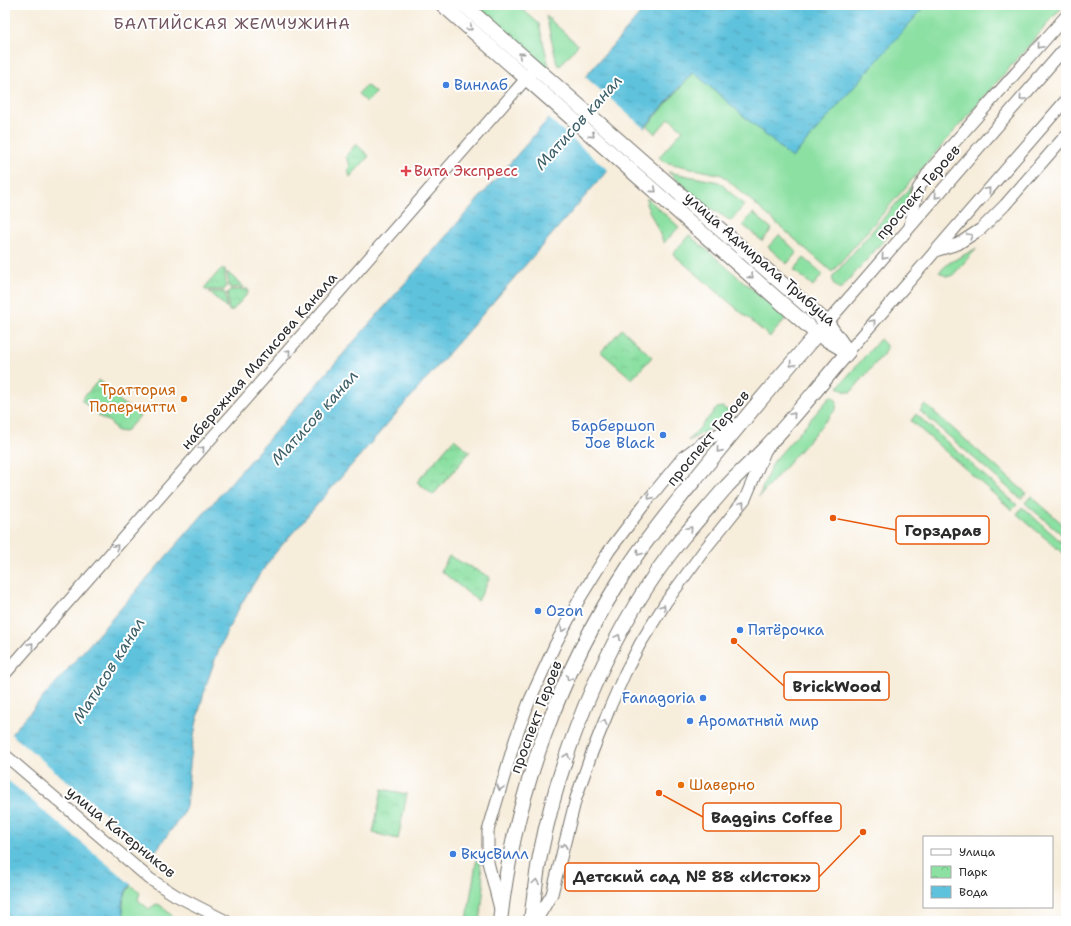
<svg xmlns="http://www.w3.org/2000/svg" width="1071" height="926" viewBox="0 0 1071 926" font-family="'Shantell Sans',sans-serif">
<style>
.green{fill:#8be0a2;stroke:#5b8666}
.park{fill:url(#park-crowns);stroke:#5b8666}
.water{fill:url(#water-ripples);stroke:#457684}
.pier{fill:#f7eddb}
.lines{fill:none;stroke-linecap:round;stroke-linejoin:round}
.minor-casing{stroke:#726f69;stroke-width:13}
.tertiary-casing{stroke:#726f69;stroke-width:16}
.minor{stroke:#fff;stroke-width:11}
.tertiary{stroke:#fff;stroke-width:14}
.oneway{stroke:#a0a0a0}
.shop-dot{fill:#3f7fe0;stroke:#fff;stroke-width:1.5}
.health-dot{fill:#e0444e;stroke:#fff;stroke-width:1.5}
.food-dot{fill:#e8710a;stroke:#fff;stroke-width:1.5}
.labels{text-anchor:middle;stroke-width:4;stroke-linejoin:round;paint-order:stroke}
.shop-label{font-size:15px;fill:#366cbe;stroke:#fff;text-anchor:start}
.health-label{font-size:15px;fill:#be3a42;stroke:#fff;text-anchor:start}
.street-label{font-size:15px;fill:#2b2b2b;stroke:#fff}
.food-label{font-size:15px;fill:#c56008;stroke:#fff;text-anchor:end}
.neighbourhood-label{font-size:16px;letter-spacing:1px;fill:#70545e;stroke:#fff}
.water-label{font-size:16px;font-style:italic;fill:#3d6069;stroke:#fff}
.leader{fill:none;stroke:#e8590c;stroke-width:1.5}
.callout-dot{fill:#e8590c;stroke:#fff;stroke-width:1.5}
.callout{fill:#fff;stroke:#e8590c;stroke-width:1.5}
.callout-label{font-size:16px;text-anchor:middle;font-weight:bold;fill:#2b2b2b}
</style>
<defs>
<pattern id="park-crowns" width="20" height="18" patternUnits="userSpaceOnUse"><rect width="20" height="18" fill="#8be0a2"/><path d="M2 6a3 3 0 1 1 6 0M12 15a3 3 0 1 1 6 0" fill="none" stroke="#78c08c"/></pattern>
<pattern id="water-ripples" width="26" height="14" patternUnits="userSpaceOnUse"><rect width="26" height="14" fill="#5fc2dd"/><path d="M2 4q2-2 4 0t4 0M15 11q2-2 4 0t4 0" fill="none" stroke="#4f9eb3"/></pattern>
</defs>
<rect width="100%" height="100%" fill="#fff"/>
<filter id="ink" filterUnits="userSpaceOnUse"><feTurbulence type="fractalNoise" baseFrequency=".025" numOctaves="2"/><feDisplacementMap in="SourceGraphic" scale="8" xChannelSelector="R" yChannelSelector="G"/><feConvolveMatrix kernelMatrix="1 2 1 2 8 2 1 2 1" color-interpolation-filters="sRGB"/></filter>
<filter id="wash" filterUnits="userSpaceOnUse"><feTurbulence type="fractalNoise" baseFrequency=".012" numOctaves="4" result="noise"/><feDisplacementMap in="SourceGraphic" scale="16" xChannelSelector="R" yChannelSelector="G"/><feGaussianBlur stdDeviation="0.9" result="paint"/><feColorMatrix in="noise" values="0 0 0 0 0 0 0 0 0 0 0 0 0 0 0 0 0 1.4 0 .05"/><feComposite in="paint" operator="in"/></filter>
<g filter="url(#wash)">
<rect width="100%" height="100%" fill="#f7eddb"/>
<!-- green -->
<g class="green">
<path d="M 475,5 L 518,5 L 539,24 L 549,67 L 549,70 Z"/>
<path d="M 923,5 L 1064,5 L 832,272 L 722,175 L 664,162 L 659,157 L 683,130 L 669,118 L 655,134 L 647,126 L 694,72 L 792,158 L 924,6 Z"/>
<path d="M 546,16 L 578,45 L 560,66 L 557,64 Z"/>
<path d="M 366,85 L 376,93 L 367,102 L 358,94 Z"/>
<path d="M 668,172 L 719,182 L 744,205 L 731,221 L 704,204 Z"/>
<path d="M 913,184 L 901,215 L 891,232 L 840,290 C 835,286 831,283 833,276 Z"/>
<path d="M 647,198 L 679,227 L 664,243 L 646,204 Z"/>
<path d="M 753,213 L 772,229 L 762,241 L 743,225 Z"/>
<path d="M 689,235 L 786,318 L 770,337 L 673,254 Z"/>
<path d="M 779,235 L 797,252 L 787,264 L 768,247 Z"/>
<path d="M 977,248 L 953,275 C 947,278 944,275 939,272 L 949,263 Z"/>
<path d="M 804,258 L 823,274 L 813,286 L 794,270 Z"/>
<path d="M 880,339 L 885,344 L 887,348 L 885,352 L 851,392 L 844,391 L 838,387 Z"/>
<path d="M 831,396 L 837,401 L 836,409 L 759,497 L 767,476 L 774,461 Z"/>
<path d="M 925,404 L 1026,493 L 1021,499 L 920,411 Z"/>
<path d="M 722,407 L 732,413 L 719,424 L 688,441 L 717,408 Z"/>
<path d="M 916,414 L 1017,505 L 1012,510 L 911,421 Z"/>
<path d="M 1031,496 L 1066,527 L 1066,538 L 1025,503 Z"/>
<path d="M 1022,507 L 1066,546 L 1066,556 L 1017,514 Z"/>
<path d="M 478,852 L 484,886 L 480,921 L 467,921 L 470,899 Z"/>
<path d="M 131,885 L 140,892 L 138,900 L 149,909 L 156,904 L 160,905 L 178,921 L 126,921 C 121,907 122,897 131,885 Z"/>
</g>
<!-- park -->
<g class="park">
<path d="M 356,144 L 369,156 L 350,177 L 348,169 L 350,166 L 346,156 Z"/>
<path d="M 221,269 L 225,269 L 226,287 L 224,290 L 205,290 L 205,287 Z"/>
<path d="M 227,272 L 244,287 L 230,288 L 229,286 Z"/>
<path d="M 248,289 L 248,293 L 233,310 L 229,311 L 227,293 L 230,290 Z"/>
<path d="M 209,292 L 224,292 L 225,293 L 227,308 Z"/>
<path d="M 622,329 L 652,357 L 632,379 L 601,352 Z"/>
<path d="M 99,380 L 106,386 L 109,393 L 117,396 L 121,403 L 129,407 L 140,416 L 125,432 L 117,431 L 110,422 L 103,419 L 81,400 Z"/>
<path d="M 454,439 L 470,452 L 433,495 L 417,482 Z"/>
<path d="M 449,556 L 490,577 L 478,601 L 441,571 Z"/>
<path d="M 382,789 L 407,794 L 398,839 L 373,833 Z"/>
</g>
<!-- water -->
<path class="water" d="M 648,5 L 923,5 L 925,6 L 792,158 L 693,72 L 276,552 C 238,601 212,655 198,716 C 191,745 189,776 186,806 L 183,814 L 126,891 L 122,905 L 126,921 L 5,921 L 5,741 Z"/>
<!-- pier -->
<g class="pier">
<path d="M 583,75 L 646,130 L 610,172 L 547,117 Z"/>
<path d="M 10,733 L 155,856 L 133,886 L 5,778 L 5,738 Z"/>
</g>
</g>
<g filter="url(#ink)">
<g class="lines">
<!-- minor casing -->
<g class="minor-casing">
<g id="minor">
<path d="M 910,226 L 918,189 L 930,170 L 1066,16"/>
<path d="M 935,251 L 958,244 L 981,229 L 1005,205 L 1066,135"/>
<path d="M 827,323 L 1066,47"/>
<path d="M 848,352 L 1066,100"/>
<path d="M 5,674 L 531,73"/>
<path d="M 5,755 L 150,879 L 175,895 L 226,921"/>
<path d="M 500,909 L 488,862 L 488,831 L 515,740 L 529,702 L 555,645 L 580,598 L 609,551 L 643,506 L 683,457 L 702,443 L 740,422"/>
<path d="M 536,921 L 552,894 L 576,798 L 591,755 L 610,707 L 625,673 L 640,644 L 666,602 L 705,549 L 745,499 L 766,449"/>
</g>
</g>
<!-- tertiary casing -->
<g class="tertiary-casing">
<g id="tertiary">
<path d="M 443,5 L 817,334 L 848,352"/>
<path d="M 464,5 L 827,323 L 845,348"/>
<path d="M 500,921 C 514,796 560,671 629,566 C 654,528 685,492 714,456 C 751,411 788,366 827,323"/>
<path d="M 531,921 C 534,898 536,874 541,851 C 563,742 613,623 683,537 C 698,520 712,503 727,486 C 740,472 754,460 767,446 C 796,416 821,383 848,352"/>
</g>
</g>
<!-- minor -->
<use href="#minor" class="minor"/>
<!-- tertiary -->
<use href="#tertiary" class="tertiary"/>
</g>
<!-- one-way arrows -->
<defs><path id="oneway-chevron" d="M-2-3.5L2.5 0L-2 3.5" fill="none" stroke-width="1.6" stroke-linecap="round" stroke-linejoin="round"/></defs>
<g class="oneway">
<use href="#oneway-chevron" transform="translate(470 28) rotate(41)"/>
<use href="#oneway-chevron" transform="translate(1040 46) rotate(131)"/>
<use href="#oneway-chevron" transform="translate(521 55) rotate(-139)"/>
<use href="#oneway-chevron" transform="translate(1022 98) rotate(131)"/>
<use href="#oneway-chevron" transform="translate(592 135) rotate(42)"/>
<use href="#oneway-chevron" transform="translate(654 190) rotate(41)"/>
<use href="#oneway-chevron" transform="translate(988 190) rotate(-49)"/>
<use href="#oneway-chevron" transform="translate(937 196) rotate(131)"/>
<use href="#oneway-chevron" transform="translate(970 236) rotate(-31)"/>
<use href="#oneway-chevron" transform="translate(884 257) rotate(131)"/>
<use href="#oneway-chevron" transform="translate(751 276) rotate(41)"/>
<use href="#oneway-chevron" transform="translate(873 322) rotate(-49)"/>
<use href="#oneway-chevron" transform="translate(288 352) rotate(-49)"/>
<use href="#oneway-chevron" transform="translate(792 364) rotate(131)"/>
<use href="#oneway-chevron" transform="translate(793 415) rotate(-49)"/>
<use href="#oneway-chevron" transform="translate(202 449) rotate(-49)"/>
<use href="#oneway-chevron" transform="translate(719 450) rotate(129)"/>
<use href="#oneway-chevron" transform="translate(650 497) rotate(129)"/>
<use href="#oneway-chevron" transform="translate(742 504) rotate(-54)"/>
<use href="#oneway-chevron" transform="translate(690 529) rotate(-49)"/>
<use href="#oneway-chevron" transform="translate(116 547) rotate(-49)"/>
<use href="#oneway-chevron" transform="translate(639 553) rotate(126)"/>
<use href="#oneway-chevron" transform="translate(663 607) rotate(-57)"/>
<use href="#oneway-chevron" transform="translate(563 629) rotate(118)"/>
<use href="#oneway-chevron" transform="translate(618 637) rotate(-62)"/>
<use href="#oneway-chevron" transform="translate(31 645) rotate(-49)"/>
<use href="#oneway-chevron" transform="translate(569 678) rotate(114)"/>
<use href="#oneway-chevron" transform="translate(604 722) rotate(-69)"/>
<use href="#oneway-chevron" transform="translate(567 756) rotate(-71)"/>
<use href="#oneway-chevron" transform="translate(500 788) rotate(106)"/>
<use href="#oneway-chevron" transform="translate(564 846) rotate(-78)"/>
<use href="#oneway-chevron" transform="translate(536 882) rotate(-82)"/>
</g>
</g>
<!-- markers -->
<g class="shop-dot">
<circle cx="446" cy="85" r="4"/>
<circle cx="663" cy="435" r="4"/>
<circle cx="538" cy="611" r="4"/>
<circle cx="740" cy="630" r="4"/>
<circle cx="703" cy="698" r="4"/>
<circle cx="690" cy="721" r="4"/>
<circle cx="453" cy="854" r="4"/>
</g>
<path class="health-dot" d="M404 165h4v4h4v4h-4v4h-4v-4h-4v-4h4z"/>
<g class="food-dot">
<circle cx="184" cy="399" r="4"/>
<circle cx="681" cy="785" r="4"/>
</g>
<g class="labels">
<!-- shop labels -->
<g class="shop-label">
<text x="454" y="90">Винлаб</text>
<text x="655" y="431" text-anchor="end">Барбершоп<tspan x="655" dy="17">Joe Black</tspan></text>
<text x="546" y="616">Ozon</text>
<text x="748" y="635">Пятёрочка</text>
<text x="695" y="703" text-anchor="end">Fanagoria</text>
<text x="698" y="726">Ароматный мир</text>
<text x="461" y="859">ВкусВилл</text>
</g>
<!-- health labels -->
<g class="health-label">
<text x="414" y="176">Вита Экспресс</text>
</g>
<!-- street labels -->
<g class="street-label">
<text transform="translate(918 192) rotate(-49)" y="5">проспект Героев</text>
<text transform="translate(760 259) rotate(41)" y="5">улица Адмирала Трибуца</text>
<text transform="translate(259 361) rotate(-49)" y="5">набережная Матисова Канала</text>
<text transform="translate(708 438) rotate(-50)" y="5">проспект Героев</text>
<text transform="translate(536 717) rotate(-69)" y="5">проспект Героев</text>
<text transform="translate(121 832) rotate(39)" y="5">улица Катерников</text>
</g>
<!-- food labels -->
<g class="food-label">
<text x="176" y="395">Траттория<tspan x="176" dy="17">Поперчитти</tspan></text>
<text x="689" y="790" text-anchor="start">Шаверно</text>
</g>
<!-- neighbourhood labels -->
<g class="neighbourhood-label">
<text x="232" y="29">БАЛТИЙСКАЯ ЖЕМЧУЖИНА</text>
</g>
<!-- water labels -->
<g class="water-label">
<text transform="translate(578 122) rotate(-48)" y="6">Матисов канал</text>
<text transform="translate(314 417) rotate(-48)" y="6">Матисов канал</text>
<text transform="translate(108 670) rotate(-58)" y="6">Матисов канал</text>
</g>
</g>
<!-- callouts -->
<path class="leader" d="M833 518L896 530M734 641L784 686M659 793L703 817M863 832L819 877"/>
<g class="callout-dot">
<circle cx="833" cy="518" r="4"/>
<circle cx="734" cy="641" r="4"/>
<circle cx="659" cy="793" r="4"/>
<circle cx="863" cy="832" r="4"/>
</g>
<g class="callout">
<rect x="896" y="516" width="93" height="28" rx="4"/>
<rect x="784" y="672" width="105" height="28" rx="4"/>
<rect x="703" y="803" width="138" height="28" rx="4"/>
<rect x="565" y="863" width="254" height="28" rx="4"/>
</g>
<g class="callout-label">
<text x="943" y="536">Горздрав</text>
<text x="837" y="692">BrickWood</text>
<text x="772" y="823">Baggins Coffee</text>
<text x="692" y="882">Детский сад № 88 «Исток»</text>
</g>
<!-- margin -->
<rect width="1071" height="926" fill="none" stroke="#fff" stroke-width="20"/>
<!-- legend -->
<rect x="923" y="836" width="130" height="72" fill="#ffffff" stroke="#aaaaaa"/>
<rect x="931" y="849" width="20" height="6" fill="#ffffff" stroke="#aaaaaa"/>
<text x="959" y="856" font-size="12" fill="#2b2b2b">Улица</text>
<rect x="931" y="866" width="20" height="12" fill="url(#park-crowns)" stroke="#aaaaaa"/>
<text x="959" y="876" font-size="12" fill="#2b2b2b">Парк</text>
<rect x="931" y="886" width="20" height="12" fill="url(#water-ripples)" stroke="#aaaaaa"/>
<text x="959" y="896" font-size="12" fill="#2b2b2b">Вода</text>
</svg>
